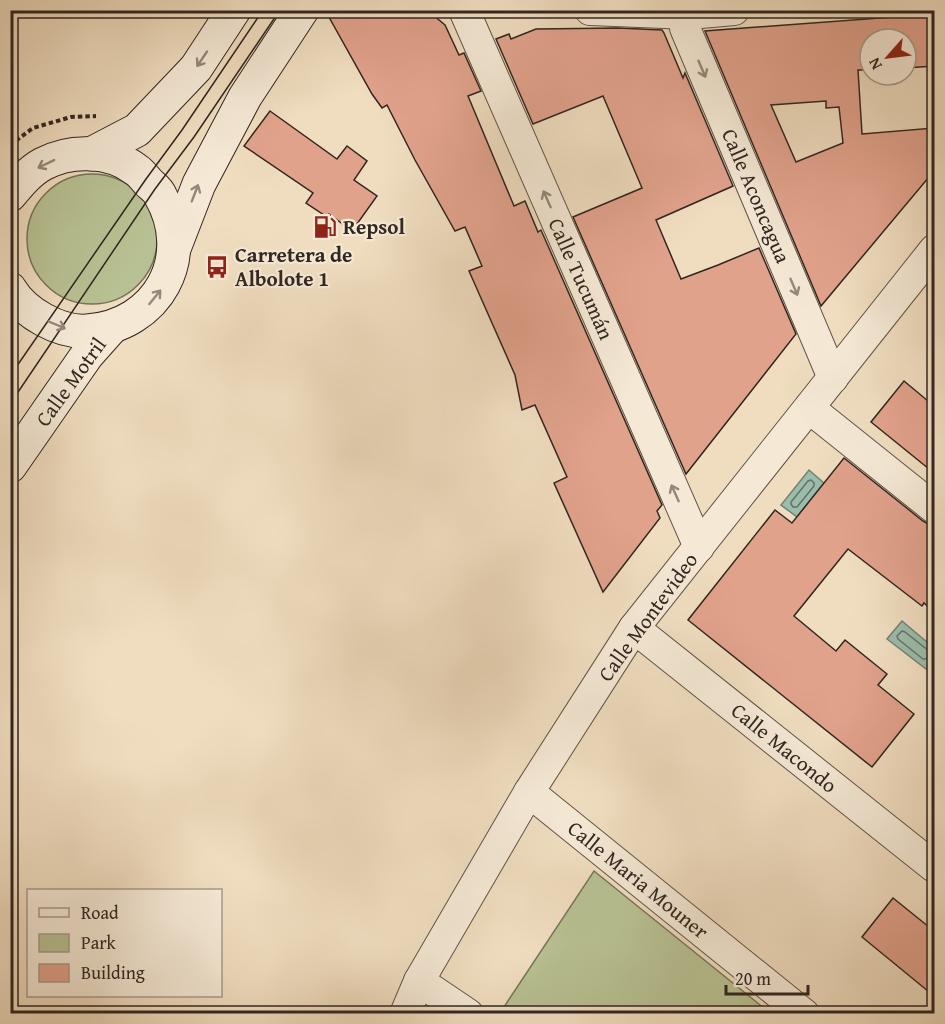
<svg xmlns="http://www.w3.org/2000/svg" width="945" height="1024" viewBox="0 0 945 1024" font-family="'Gentium Book Plus',serif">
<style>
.green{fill:#b8c193;stroke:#74745a;stroke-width:1.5}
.water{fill:#9bbdac;stroke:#718174;stroke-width:1.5}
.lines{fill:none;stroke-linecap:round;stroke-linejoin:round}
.shore{stroke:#667266;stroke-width:1.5}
.building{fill:#e1a28c;stroke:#312620;stroke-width:1.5;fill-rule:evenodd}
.street-casing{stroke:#615448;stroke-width:32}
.secondary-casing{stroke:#312620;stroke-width:35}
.path{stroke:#312620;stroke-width:4;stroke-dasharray:4.5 3;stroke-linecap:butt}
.street{stroke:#f5e9d6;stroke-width:30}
.secondary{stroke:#f5e9d6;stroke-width:33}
.tram{stroke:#312620;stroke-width:1.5}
.oneway{stroke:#93887b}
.labels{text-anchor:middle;stroke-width:4.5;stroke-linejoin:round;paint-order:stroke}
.street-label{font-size:21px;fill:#312620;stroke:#f5e9d6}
.poi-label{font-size:21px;font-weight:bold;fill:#312620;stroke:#f5e9d6;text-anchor:start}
</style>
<rect width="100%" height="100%" fill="#f0ddc0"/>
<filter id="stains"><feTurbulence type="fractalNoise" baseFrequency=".00333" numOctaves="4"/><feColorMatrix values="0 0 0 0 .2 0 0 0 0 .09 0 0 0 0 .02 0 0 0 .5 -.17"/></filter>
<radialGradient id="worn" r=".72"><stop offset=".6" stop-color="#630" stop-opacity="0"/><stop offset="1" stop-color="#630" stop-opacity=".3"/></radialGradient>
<!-- green -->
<g class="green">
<circle cx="92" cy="239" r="65"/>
<path d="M 594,871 L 770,1013 L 500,1013 Z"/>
</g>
<!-- water -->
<g class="water">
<path d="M 809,470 L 824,483 L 797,517 L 781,505 Z"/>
<path d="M 902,621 L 934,648 L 934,658 L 926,669 L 887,639 Z"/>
</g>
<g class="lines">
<!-- shore -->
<g class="shore">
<path d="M 811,480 L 814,483 L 814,486 L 797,507 L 793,507 L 791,504 L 791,502 L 808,481 Z"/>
<path d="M 902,631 L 905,632 L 929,651 L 930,656 L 926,659 L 923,659 L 898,639 L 897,636 Z"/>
</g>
</g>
<!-- building -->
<g class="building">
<path d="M 325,10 L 427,10 L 445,25 L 459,55 L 464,53 L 481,91 L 468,96 L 514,206 L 525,201 L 538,232 L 541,230 L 662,505 L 657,511 L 660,518 L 603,592 L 554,483 L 567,477 L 535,405 L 522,410 L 515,375 L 469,271 L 482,266 L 465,227 L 455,231 L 415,160 L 387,105 L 382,108 L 372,94 Z"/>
<path d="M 934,14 L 934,66 L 906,68 L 906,39 L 870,39 L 870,70 L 858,70 L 862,134 L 934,128 L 934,171 L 821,306 L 705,31 ZM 826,101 L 826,108 L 839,107 L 843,143 L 796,162 L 771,105 Z"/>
<path d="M 618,28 L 662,30 L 664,33 L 683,78 L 685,73 L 733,186 L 656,220 L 681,279 L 718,265 L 759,248 L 796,334 L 686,474 L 573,217 L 642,188 L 603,96 L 533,124 L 496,39 L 509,34 L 511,39 L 536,29 Z"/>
<path d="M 270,111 L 337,159 L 347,146 L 367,161 L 354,180 L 377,196 L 352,231 L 329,214 L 327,217 L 306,203 L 313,193 L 244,146 Z"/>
<path d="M 904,381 L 934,406 L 934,473 L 871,422 Z"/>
<path d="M 844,458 L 923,521 L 934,527 L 934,612 L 924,603 L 922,606 L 848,549 L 794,616 L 836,651 L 845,640 L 887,674 L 878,685 L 914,714 L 872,767 L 688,620 L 775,510 L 792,523 Z"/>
<path d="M 893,898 L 934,931 L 934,996 L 862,937 Z"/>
</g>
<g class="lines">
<!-- street casing -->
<g class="street-casing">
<g id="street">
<path d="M 464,10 L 699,547"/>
<path d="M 590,10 L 689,14 L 734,10"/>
<path d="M 690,10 L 685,28 L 833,378"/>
<path d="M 809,408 L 934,508"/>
<path d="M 634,628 L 934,867"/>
<path d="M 529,792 L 804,1014"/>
<path d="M 419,981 L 468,1014"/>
<path d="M 405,1014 L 419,981 L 529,792 L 634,628 L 934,250"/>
</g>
</g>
<!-- secondary casing -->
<g class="secondary-casing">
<g id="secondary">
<path d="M 91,154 L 137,130 L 196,68 L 234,10"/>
<path d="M 10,195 C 20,183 30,171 43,164 C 71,149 110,150 135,169 C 140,172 144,177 148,182 C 152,186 158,190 160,195 C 196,257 158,326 87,331 C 60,333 24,313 10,289"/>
<path d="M 175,246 L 199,184 L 245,97 L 302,10"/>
<path d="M 10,466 L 87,355 L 111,328"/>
</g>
</g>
<!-- path -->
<path class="path" d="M 10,145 L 33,128 L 71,117 L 96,116"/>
<!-- street -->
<use href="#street" class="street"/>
<!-- secondary -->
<use href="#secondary" class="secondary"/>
<!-- tram -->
<g class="tram">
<path d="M 10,376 L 146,179 L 182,130 L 263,10"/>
<path d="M 10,404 L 155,189 L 194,137 L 280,10"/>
</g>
</g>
<!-- one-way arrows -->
<defs><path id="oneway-shaft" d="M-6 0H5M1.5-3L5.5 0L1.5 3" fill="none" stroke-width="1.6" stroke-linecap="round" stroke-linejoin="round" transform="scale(1.5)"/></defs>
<g class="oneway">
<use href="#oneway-shaft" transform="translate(202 59) rotate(124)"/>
<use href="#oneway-shaft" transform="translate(702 69) rotate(67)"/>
<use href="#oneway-shaft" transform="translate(46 164) rotate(154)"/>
<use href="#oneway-shaft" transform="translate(195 193) rotate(-69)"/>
<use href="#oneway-shaft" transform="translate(547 199) rotate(-114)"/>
<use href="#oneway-shaft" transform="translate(794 287) rotate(67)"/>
<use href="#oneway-shaft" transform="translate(155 297) rotate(-51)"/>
<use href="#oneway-shaft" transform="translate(57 325) rotate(23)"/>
<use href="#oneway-shaft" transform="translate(675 493) rotate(-114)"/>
</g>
<!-- icons -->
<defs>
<g id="fuel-bare" transform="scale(1.8)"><path d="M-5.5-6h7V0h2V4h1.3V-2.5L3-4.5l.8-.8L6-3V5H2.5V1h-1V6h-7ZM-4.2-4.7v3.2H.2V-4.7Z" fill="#8f2418" stroke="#f5e9d6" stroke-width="2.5" paint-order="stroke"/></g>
<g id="bus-bare" transform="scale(1.8)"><path d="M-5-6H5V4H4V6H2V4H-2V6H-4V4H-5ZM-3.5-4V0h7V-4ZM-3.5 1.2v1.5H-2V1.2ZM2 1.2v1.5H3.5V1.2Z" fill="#8f2418" stroke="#f5e9d6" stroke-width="2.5" paint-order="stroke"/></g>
</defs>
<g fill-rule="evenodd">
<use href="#fuel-bare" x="325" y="227"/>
<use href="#bus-bare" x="217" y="267"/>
</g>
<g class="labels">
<!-- street labels -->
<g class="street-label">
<text transform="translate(756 196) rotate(67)" y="7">Calle Aconcagua</text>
<text transform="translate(581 279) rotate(66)" y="7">Calle Tucumán</text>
<text transform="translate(71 382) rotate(-54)" y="7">Calle Motril</text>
<text transform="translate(648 617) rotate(-54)" y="7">Calle Montevideo</text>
<text transform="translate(784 748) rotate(39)" y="7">Calle Macondo</text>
<text transform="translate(638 880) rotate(39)" y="7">Calle Maria Mouner</text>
</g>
<!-- poi labels -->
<g class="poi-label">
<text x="343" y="234">Repsol</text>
<text x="235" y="262">Carretera de<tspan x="235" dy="24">Albolote 1</tspan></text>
</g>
</g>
<!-- margin -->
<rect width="945" height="1024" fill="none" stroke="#f0ddc0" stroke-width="36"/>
<rect x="12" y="12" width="921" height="1000" fill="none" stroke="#312620" stroke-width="3"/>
<rect x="18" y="18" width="909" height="988" fill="none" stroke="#312620" stroke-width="1.5"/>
<!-- legend -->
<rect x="27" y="889" width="195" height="108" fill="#f5e9d6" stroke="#a79b8d" stroke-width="1.5"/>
<rect x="39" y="908" width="30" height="9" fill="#f5e9d6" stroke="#a79b8d" stroke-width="1.5"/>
<text x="81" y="919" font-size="18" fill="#312620">Road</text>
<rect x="39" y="934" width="30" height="18" fill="#b8c193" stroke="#a79b8d" stroke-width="1.5"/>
<text x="81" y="949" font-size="18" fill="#312620">Park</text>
<rect x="39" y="964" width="30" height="18" fill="#e1a28c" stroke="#a79b8d" stroke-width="1.5"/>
<text x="81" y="979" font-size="18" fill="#312620">Building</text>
<!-- north arrow -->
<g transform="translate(888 57) rotate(242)"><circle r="28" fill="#f5e9d6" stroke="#a79b8d" stroke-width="1.5"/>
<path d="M0-4.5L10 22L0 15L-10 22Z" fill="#8f2418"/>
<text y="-9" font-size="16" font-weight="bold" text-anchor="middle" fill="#312620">N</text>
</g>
<!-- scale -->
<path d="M726 985v9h82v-9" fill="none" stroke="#312620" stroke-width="3"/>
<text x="735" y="985" font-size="18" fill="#312620" stroke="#f5e9d6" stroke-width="4.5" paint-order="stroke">20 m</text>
<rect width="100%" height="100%" filter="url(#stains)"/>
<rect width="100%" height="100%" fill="url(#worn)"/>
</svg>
